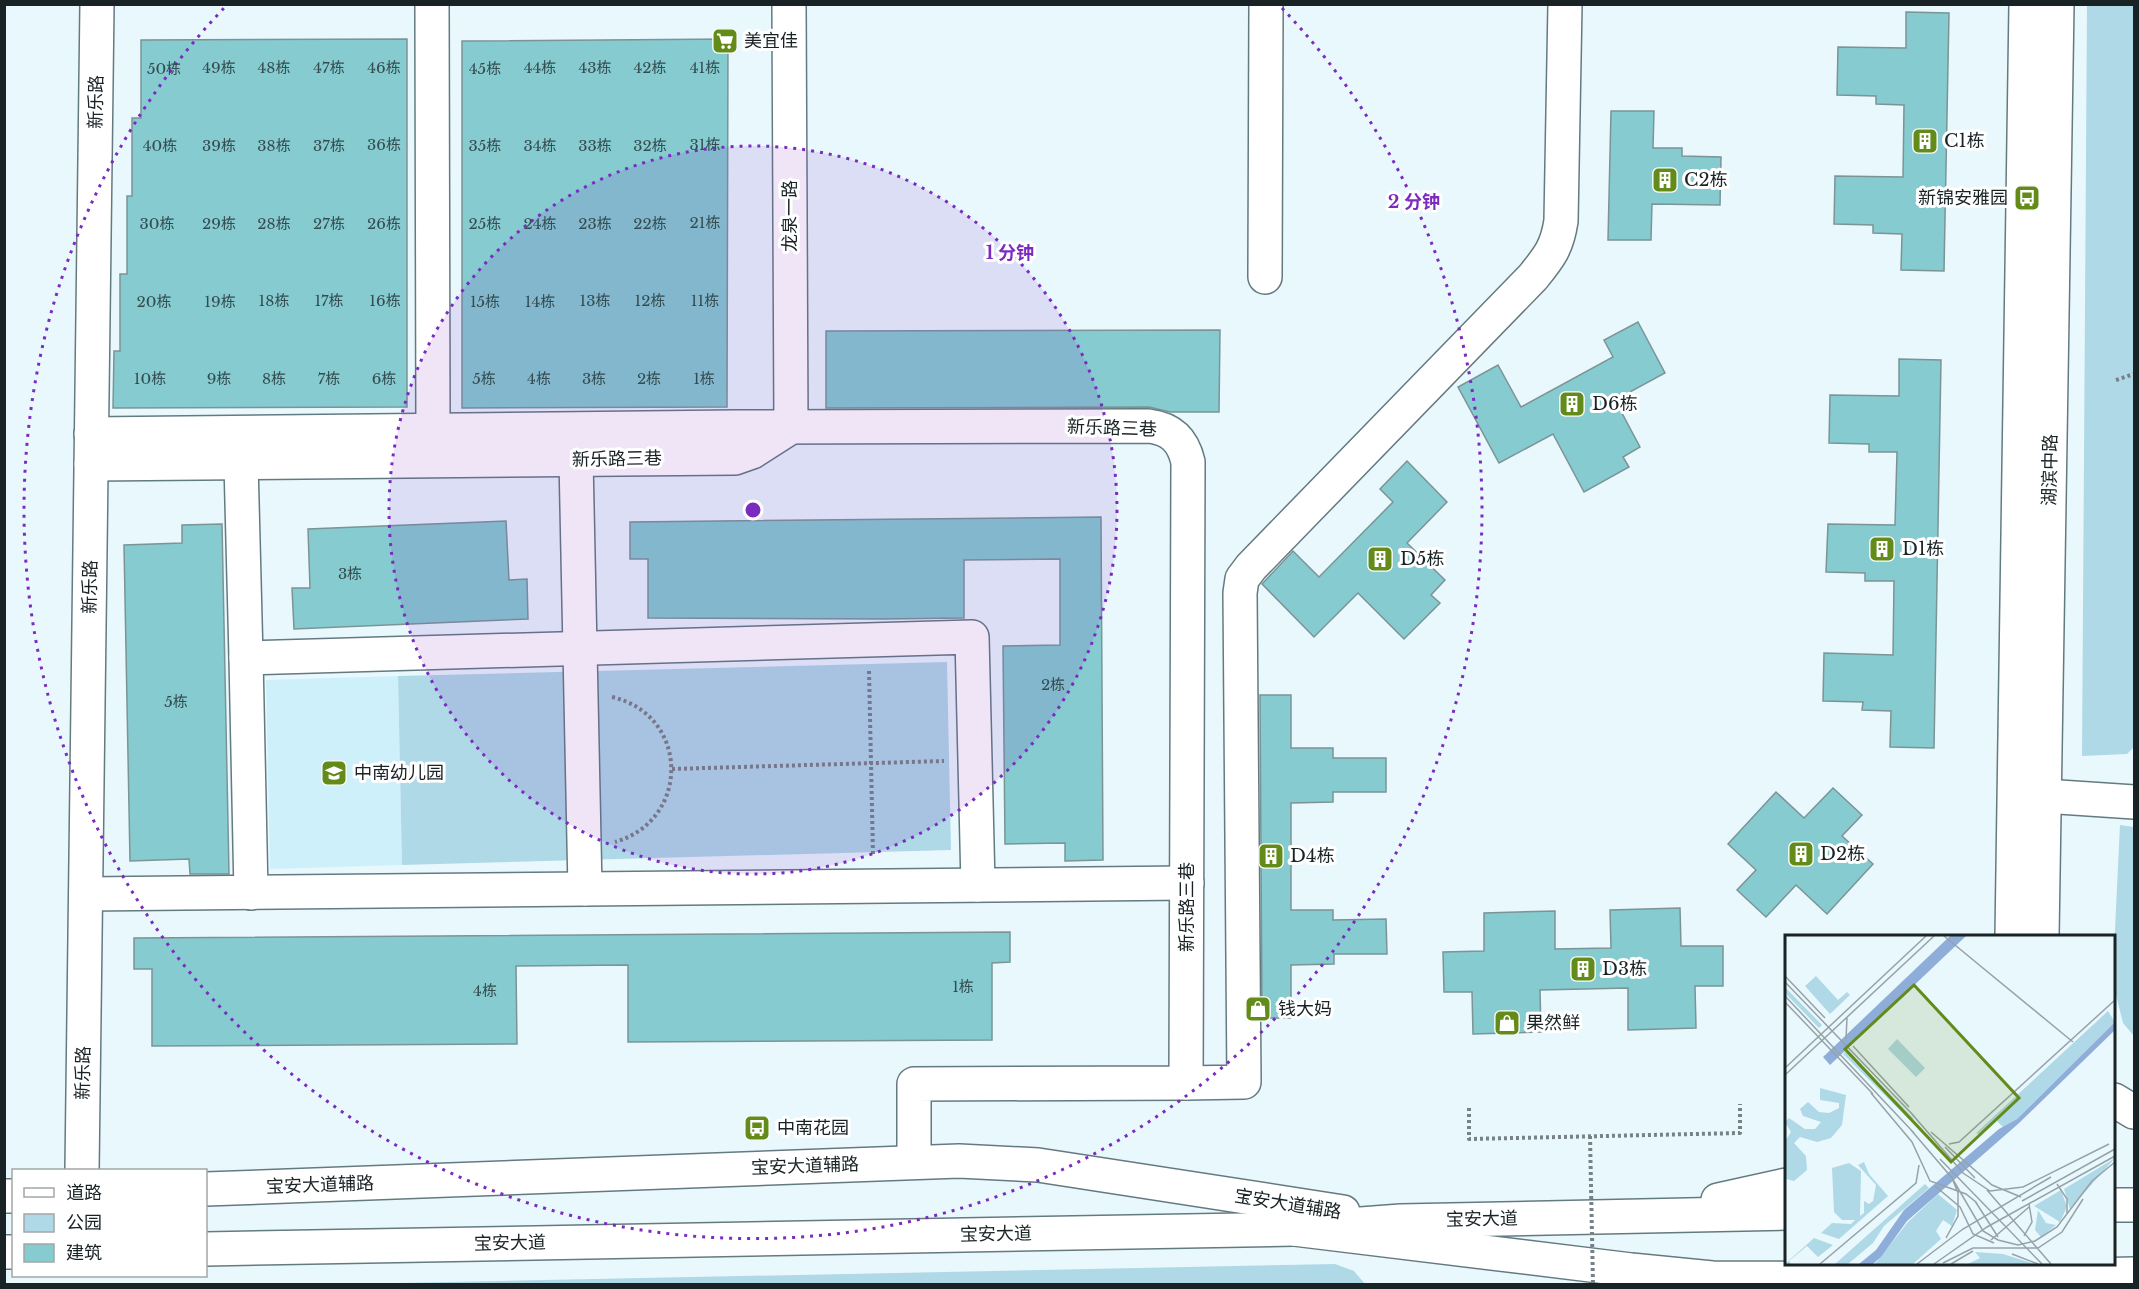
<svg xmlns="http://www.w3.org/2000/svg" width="2139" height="1289" viewBox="0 0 2139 1289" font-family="'Libre Baskerville','Noto Sans SC',serif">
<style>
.built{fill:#cef0fb}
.green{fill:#afd9e6}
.building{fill:#85cbd0;stroke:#7b9496;stroke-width:1.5}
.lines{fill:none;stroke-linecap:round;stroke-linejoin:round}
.minor-casing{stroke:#647a81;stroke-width:36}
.major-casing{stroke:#647a81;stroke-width:36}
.highway-casing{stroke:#647a81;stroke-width:36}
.path{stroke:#778286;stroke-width:4;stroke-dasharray:3 3;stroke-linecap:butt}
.minor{stroke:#fff;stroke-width:33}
.major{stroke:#fff;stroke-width:33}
.highway{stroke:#fff;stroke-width:33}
.path-bridge{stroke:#778286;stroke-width:4;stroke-dasharray:3 3;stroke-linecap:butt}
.ring{fill:none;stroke:#7b2cbf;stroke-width:3;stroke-dasharray:3 6}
.labels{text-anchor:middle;stroke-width:6;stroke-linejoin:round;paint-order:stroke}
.number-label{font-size:15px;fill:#344c50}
.poi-label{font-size:18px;fill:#192225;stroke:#fff;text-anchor:start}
.street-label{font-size:18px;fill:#192225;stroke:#fff}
.inset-road{fill:none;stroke:#96a2a7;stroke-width:1.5}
.view{fill:#628b19;fill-opacity:0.15;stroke:#628b19;stroke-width:3}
.inset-edge{fill:none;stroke:#192225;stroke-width:3}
.centre{fill:#7b2cbf;stroke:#fff;stroke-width:3}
.ring-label{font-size:18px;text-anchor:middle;font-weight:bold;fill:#7b2cbf;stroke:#fff;stroke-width:6;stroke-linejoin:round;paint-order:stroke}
</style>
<rect width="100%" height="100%" fill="#e9f8fd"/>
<!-- built -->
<path class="built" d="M 398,676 L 402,865 L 270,869 L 266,680 Z"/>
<!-- green -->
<g class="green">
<path d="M 2087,5 L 2134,5 L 2134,747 L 2127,754 L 2082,756 Z"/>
<path d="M 947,662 L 951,850 L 402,865 L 398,676 Z"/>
<path d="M 2120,825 L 2134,827 L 2134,1036 L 2123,1023 L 2115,991 L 2114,950 Z"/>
<path d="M 1335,1264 L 1354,1271 L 1365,1284 L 350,1284 Z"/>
</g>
<!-- building -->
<g class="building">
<path d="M 1906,12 L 1949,13 L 1944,271 L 1901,270 L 1902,234 L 1873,233 L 1873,225 L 1834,224 L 1835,176 L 1903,177 L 1904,105 L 1876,104 L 1876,96 L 1837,95 L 1838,47 L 1906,48 Z"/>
<path d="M 407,39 L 407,407 L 113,408 L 114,351 L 120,351 L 120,274 L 127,274 L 127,196 L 132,196 L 132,118 L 141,118 L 141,40 Z"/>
<path d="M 728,39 L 727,407 L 462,408 L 462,41 Z"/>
<path d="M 1611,111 L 1654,111 L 1653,148 L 1682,148 L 1682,156 L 1721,157 L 1720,205 L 1652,204 L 1651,240 L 1608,240 Z"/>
<path d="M 1638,322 L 1665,373 L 1615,400 L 1640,447 L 1623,457 L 1629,467 L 1584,492 L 1553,434 L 1499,463 L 1458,387 L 1498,365 L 1521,407 L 1613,357 L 1604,340 Z"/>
<path d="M 1220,330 L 1219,412 L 1170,412 L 1149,407 L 826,408 L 826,331 Z"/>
<path d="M 1899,359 L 1941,360 L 1934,748 L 1890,747 L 1891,711 L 1862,710 L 1863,702 L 1823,701 L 1824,653 L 1893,655 L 1894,581 L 1865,581 L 1865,573 L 1826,572 L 1828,524 L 1895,525 L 1897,452 L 1869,452 L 1869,444 L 1829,443 L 1830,395 L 1899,396 Z"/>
<path d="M 1407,461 L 1447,502 L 1407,543 L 1445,580 L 1431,595 L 1440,603 L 1404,639 L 1358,593 L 1314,637 L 1262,584 L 1293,551 L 1319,577 L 1393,502 L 1380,489 Z"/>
<path d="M 1101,517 L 1103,860 L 1065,861 L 1065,843 L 1005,844 L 1003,646 L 1060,645 L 1060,559 L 964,560 L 964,618 L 883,619 L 648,618 L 648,559 L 630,559 L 630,522 Z"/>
<path d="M 506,521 L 509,580 L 527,579 L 528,619 L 294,629 L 292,588 L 310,588 L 308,529 Z"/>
<path d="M 222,524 L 229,874 L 190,874 L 189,859 L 130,861 L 124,545 L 182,543 L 182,525 Z"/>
<path d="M 1260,695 L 1291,695 L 1291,748 L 1333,748 L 1333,758 L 1386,758 L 1386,792 L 1333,792 L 1333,802 L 1291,803 L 1291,910 L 1333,910 L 1333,920 L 1386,919 L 1387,954 L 1334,954 L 1334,964 L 1291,965 L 1291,1018 L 1262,1018 Z"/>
<path d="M 1833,788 L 1862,815 L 1842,836 L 1873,864 L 1827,914 L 1796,885 L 1766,917 L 1737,890 L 1756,870 L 1728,844 L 1776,792 L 1804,818 Z"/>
<path d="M 1680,908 L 1681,946 L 1723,946 L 1723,986 L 1695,986 L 1696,1028 L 1628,1030 L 1628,988 L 1540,990 L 1541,1032 L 1473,1034 L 1472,992 L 1444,992 L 1443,952 L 1484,951 L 1484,913 L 1555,911 L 1555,949 L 1611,948 L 1610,910 Z"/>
<path d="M 1010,932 L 1010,962 L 992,963 L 992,1040 L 628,1042 L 628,965 L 516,966 L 517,1044 L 152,1046 L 152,969 L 134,969 L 134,938 Z"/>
</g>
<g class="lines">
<!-- minor casing -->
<g class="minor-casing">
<g id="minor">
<path d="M 432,4 L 433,430"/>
<path d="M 789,4 L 791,427"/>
<path d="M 1265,277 L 1266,4"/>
<path d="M 91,434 L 735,427 L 1149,426 C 1172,429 1183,440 1188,462 L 1186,1083 L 914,1084 L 914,1162"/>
<path d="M 576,459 L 585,889"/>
<path d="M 241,463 L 246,658"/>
<path d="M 91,464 L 735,458 L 752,452 L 791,427"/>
<path d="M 2044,796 L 2134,802"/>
<path d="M 251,893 L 246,658 L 972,637 L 978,885"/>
<path d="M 86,894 L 1187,883"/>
<path d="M 1186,1083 L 1244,1082 L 1240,593 L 1242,579 L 1251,567 L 1533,277 C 1550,256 1557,247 1561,221 L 1565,4"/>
<path d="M 82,1170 L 97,4"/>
</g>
</g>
<!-- major casing -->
<g class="major-casing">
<g id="major">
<path d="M 2012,936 L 2026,4"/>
<path d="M 2042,936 L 2057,4"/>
<path d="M 2114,1100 L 2134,1112"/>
<path d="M 206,1189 L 959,1161 L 1038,1165 L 1343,1212"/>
<path d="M 4,1196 L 14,1196"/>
<path d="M 1718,1200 L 1786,1185"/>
<path d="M 2114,1205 L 2134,1205"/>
<path d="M 206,1249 L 1294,1229 L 1401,1221 L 1786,1213"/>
<path d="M 4,1252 L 14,1252"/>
</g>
</g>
<!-- highway casing -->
<g class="highway-casing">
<path id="highway" d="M 1294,1229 L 1631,1270 L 1712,1278 L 1900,1279 L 2134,1274"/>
</g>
<!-- path -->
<g class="path">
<path d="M 2116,380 L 2134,374"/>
<path d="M 869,671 L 873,855"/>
<path d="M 612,697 C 690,715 691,820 615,842"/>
<path d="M 672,769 L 944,761"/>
<path d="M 1469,1108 L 1469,1139 L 1740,1133 L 1740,1104"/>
</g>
<!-- minor -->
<use href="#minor" class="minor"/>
<!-- major -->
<use href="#major" class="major"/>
<!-- highway -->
<use href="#highway" class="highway"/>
<!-- path-bridge -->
<path class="path-bridge" d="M 1590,1136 L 1593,1284"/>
</g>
<!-- distance rings -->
<circle cx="753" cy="510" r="364" fill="#7b2cbf" fill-opacity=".12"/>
<g class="ring">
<circle cx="753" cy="510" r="364"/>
<path d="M1282 8A729 729 0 1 1 224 8"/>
</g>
<!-- icons -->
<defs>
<g id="supermarket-square" transform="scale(1.35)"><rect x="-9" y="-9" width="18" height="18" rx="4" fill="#628b19" stroke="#fff"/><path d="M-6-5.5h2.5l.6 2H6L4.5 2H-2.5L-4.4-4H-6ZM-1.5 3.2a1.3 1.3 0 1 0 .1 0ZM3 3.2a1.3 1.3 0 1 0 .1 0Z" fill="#fff"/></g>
<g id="building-square" transform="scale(1.35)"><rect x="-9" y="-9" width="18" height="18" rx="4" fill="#628b19" stroke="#fff"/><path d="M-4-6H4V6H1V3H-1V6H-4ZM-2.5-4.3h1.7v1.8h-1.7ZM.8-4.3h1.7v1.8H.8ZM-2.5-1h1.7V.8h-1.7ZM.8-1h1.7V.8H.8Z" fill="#fff"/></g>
<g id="bus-square" transform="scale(1.35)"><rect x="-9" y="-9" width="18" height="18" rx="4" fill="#628b19" stroke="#fff"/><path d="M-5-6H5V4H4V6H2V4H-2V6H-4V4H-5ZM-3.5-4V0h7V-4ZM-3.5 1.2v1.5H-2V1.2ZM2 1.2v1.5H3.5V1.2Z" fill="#fff"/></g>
<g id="school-square" transform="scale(1.35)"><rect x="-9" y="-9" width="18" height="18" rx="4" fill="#628b19" stroke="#fff"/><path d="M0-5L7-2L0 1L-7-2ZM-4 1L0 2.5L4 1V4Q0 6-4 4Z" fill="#fff"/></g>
<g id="shop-square" transform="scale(1.35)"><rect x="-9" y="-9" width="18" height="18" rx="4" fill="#628b19" stroke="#fff"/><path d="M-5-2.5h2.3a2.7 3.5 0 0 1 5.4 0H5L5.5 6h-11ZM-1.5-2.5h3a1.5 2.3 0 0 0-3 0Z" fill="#fff"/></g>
</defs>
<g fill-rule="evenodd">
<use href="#supermarket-square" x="725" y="41"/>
<use href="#building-square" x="1925" y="141"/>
<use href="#building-square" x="1665" y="180"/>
<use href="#bus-square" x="2027" y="198"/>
<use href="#building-square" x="1572" y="404"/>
<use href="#building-square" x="1882" y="549"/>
<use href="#building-square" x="1380" y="559"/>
<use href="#school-square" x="334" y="773"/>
<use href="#building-square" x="1801" y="854"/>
<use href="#building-square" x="1271" y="856"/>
<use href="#building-square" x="1583" y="969"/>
<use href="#shop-square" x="1258" y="1009"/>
<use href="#shop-square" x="1507" y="1023"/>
<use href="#bus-square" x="757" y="1128"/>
</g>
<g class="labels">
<!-- number labels -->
<g class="number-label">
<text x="219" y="73">49栋</text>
<text x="274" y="73">48栋</text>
<text x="329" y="73">47栋</text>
<text x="384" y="73">46栋</text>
<text x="540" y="73">44栋</text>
<text x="595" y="73">43栋</text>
<text x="650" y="73">42栋</text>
<text x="705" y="73">41栋</text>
<text x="164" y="74">50栋</text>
<text x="485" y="74">45栋</text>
<text x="384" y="150">36栋</text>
<text x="705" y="150">31栋</text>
<text x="160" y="151">40栋</text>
<text x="219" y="151">39栋</text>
<text x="274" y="151">38栋</text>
<text x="329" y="151">37栋</text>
<text x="485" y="151">35栋</text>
<text x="540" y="151">34栋</text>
<text x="595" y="151">33栋</text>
<text x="650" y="151">32栋</text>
<text x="705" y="228">21栋</text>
<text x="157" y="229">30栋</text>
<text x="219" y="229">29栋</text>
<text x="274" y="229">28栋</text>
<text x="329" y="229">27栋</text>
<text x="384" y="229">26栋</text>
<text x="485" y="229">25栋</text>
<text x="540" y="229">24栋</text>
<text x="595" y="229">23栋</text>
<text x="650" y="229">22栋</text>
<text x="274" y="306">18栋</text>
<text x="329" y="306">17栋</text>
<text x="385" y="306">16栋</text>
<text x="595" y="306">13栋</text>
<text x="650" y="306">12栋</text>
<text x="705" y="306">11栋</text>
<text x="154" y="307">20栋</text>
<text x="220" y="307">19栋</text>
<text x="485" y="307">15栋</text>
<text x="540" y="307">14栋</text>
<text x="150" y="384">10栋</text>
<text x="219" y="384">9栋</text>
<text x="274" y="384">8栋</text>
<text x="329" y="384">7栋</text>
<text x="384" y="384">6栋</text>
<text x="484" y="384">5栋</text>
<text x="539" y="384">4栋</text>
<text x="594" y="384">3栋</text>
<text x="649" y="384">2栋</text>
<text x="704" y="384">1栋</text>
<text x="350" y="579">3栋</text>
<text x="1053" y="690">2栋</text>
<text x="176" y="707">5栋</text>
<text x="963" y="992">1栋</text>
<text x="485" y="996">4栋</text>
</g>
<!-- poi labels -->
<g class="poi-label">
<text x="744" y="47">美宜佳</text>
<text x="1944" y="147">C1栋</text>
<text x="1684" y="186">C2栋</text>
<text x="2008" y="204" text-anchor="end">新锦安雅园</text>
<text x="1592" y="410">D6栋</text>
<text x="1902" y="555">D1栋</text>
<text x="1400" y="565">D5栋</text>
<text x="354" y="779">中南幼儿园</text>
<text x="1820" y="860">D2栋</text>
<text x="1290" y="862">D4栋</text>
<text x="1602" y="975">D3栋</text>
<text x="1278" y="1015">钱大妈</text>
<text x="1526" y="1029">果然鲜</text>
<text x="777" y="1134">中南花园</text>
</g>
<!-- street labels -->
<g class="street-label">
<text transform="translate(96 102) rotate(-89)" y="6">新乐路</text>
<text transform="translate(790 216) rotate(-90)" y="6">龙泉一路</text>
<text transform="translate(1112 428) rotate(2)" y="6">新乐路三巷</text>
<text transform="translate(617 459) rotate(-1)" y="6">新乐路三巷</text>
<text transform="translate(2050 470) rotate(-89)" y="6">湖滨中路</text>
<text transform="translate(90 587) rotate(-89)" y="6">新乐路</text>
<text transform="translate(1187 907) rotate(-90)" y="6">新乐路三巷</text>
<text transform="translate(83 1073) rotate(-89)" y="6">新乐路</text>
<text transform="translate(805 1166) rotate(-2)" y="6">宝安大道辅路</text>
<text transform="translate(320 1185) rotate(-2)" y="6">宝安大道辅路</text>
<text transform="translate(1288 1204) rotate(9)" y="6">宝安大道辅路</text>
<text transform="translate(1482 1219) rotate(-1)" y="6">宝安大道</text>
<text transform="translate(996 1234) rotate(-1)" y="6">宝安大道</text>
<text transform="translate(510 1243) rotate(-1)" y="6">宝安大道</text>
</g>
</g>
<!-- overview -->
<g transform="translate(1785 935)">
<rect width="330" height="330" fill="#e9f8fd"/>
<path d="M 31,41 L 53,65 L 62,57 L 65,60 L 45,79 L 20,51 ZM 0,52 L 37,90 L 34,93 L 0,58 ZM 323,76 L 330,87 L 232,184 L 218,192 L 212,186 L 195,200 L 191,198 ZM 112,104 L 140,133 L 131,142 L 103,114 ZM 62,115 L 128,183 L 127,187 L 58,119 ZM 35,153 L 61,160 L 57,190 L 46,203 L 32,207 L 15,202 L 9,208 L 21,221 L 22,235 L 9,246 L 1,244 L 0,206 L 6,197 L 0,187 L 4,183 L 20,194 L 30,194 L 36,187 L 18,181 L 15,174 L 23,167 L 34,177 L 44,178 L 54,173 L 54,168 L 35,165 ZM 330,223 L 285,274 L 279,254 ZM 79,227 L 84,239 L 103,261 L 54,304 L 36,298 L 47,288 L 66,289 L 70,285 L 57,285 L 49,277 L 47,233 L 64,228 L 76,236 L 75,281 L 79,278 L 79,266 L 84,269 L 88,266 L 91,250 L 73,230 ZM 140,249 L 144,253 L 99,291 L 88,308 L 63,329 L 50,329 ZM 276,255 L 282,272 L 275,287 L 249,271 ZM 153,259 L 172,275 L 167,291 L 158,285 L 151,296 L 156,304 L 128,329 L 90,329 L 123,287 ZM 253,275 L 261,288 L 271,290 L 256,302 L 250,295 ZM 29,303 L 48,310 L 33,322 L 22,311 L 4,326 L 6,329 L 0,329 ZM 190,317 L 218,319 L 250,329 L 183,329 L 195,323 Z" fill="#afd9e6"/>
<path d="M 165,1 L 181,1 L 45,130 L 38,122 ZM 330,87 L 330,95 L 233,189 L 122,286 L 96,322 L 88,329 L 74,329 L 91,315 L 119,275 L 214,194 L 232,184 Z" fill="#8eaed9"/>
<path class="inset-road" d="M 159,1 L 288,107M 0,41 L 40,83M 0,47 L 129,181M 0,61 L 129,198M 0,67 L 88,159M 61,104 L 62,83M 68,111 L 124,172M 0,133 L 141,1M 0,140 L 149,1M 86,158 L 127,207 L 145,246 L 181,259 L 192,268M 127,179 L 178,238 L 205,256 L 238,252 L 324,209M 126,195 L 167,243 L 173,258 L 173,281 L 161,303M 146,197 L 207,250 L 236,262M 164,209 L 174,207 L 330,65M 160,212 L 190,243M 155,224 L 257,329M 167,243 L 198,296 L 213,305 L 233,310 L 250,306 L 272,292 L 307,246 L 330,227M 272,249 L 282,264 L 282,279M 150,251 L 175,272 L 188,299 L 209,308M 202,255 L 266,329M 190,266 L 213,302M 237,266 L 330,214M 239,301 L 247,287 L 244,269M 206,305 L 244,272M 227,319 L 253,329M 158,328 L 188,313 L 253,313 L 277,297 L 298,264M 35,329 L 131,248 L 134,230M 132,329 L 178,294 L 266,242M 149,329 L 202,292 L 330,221M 166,329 L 188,316"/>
<path class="view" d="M 129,50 L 234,163 L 166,227 L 60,114 Z"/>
<rect width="330" height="330" class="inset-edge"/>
</g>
<circle cx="753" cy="510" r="9" class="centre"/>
<g class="ring-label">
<text x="1414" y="208">2 分钟</text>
<text x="1010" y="259">1 分钟</text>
</g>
<!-- border -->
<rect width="2139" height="1289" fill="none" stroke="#192225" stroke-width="12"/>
<!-- legend -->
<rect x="12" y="1169" width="195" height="108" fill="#ffffff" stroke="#a3a7a8" stroke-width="1.5"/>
<rect x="24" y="1188" width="30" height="9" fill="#ffffff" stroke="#a3a7a8" stroke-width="1.5"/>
<text x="66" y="1199" font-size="18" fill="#192225">道路</text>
<rect x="24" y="1214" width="30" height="18" fill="#afd9e6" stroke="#a3a7a8" stroke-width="1.5"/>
<text x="66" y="1229" font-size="18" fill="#192225">公园</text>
<rect x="24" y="1244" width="30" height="18" fill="#85cbd0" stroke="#a3a7a8" stroke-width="1.5"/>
<text x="66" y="1259" font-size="18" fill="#192225">建筑</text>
</svg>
